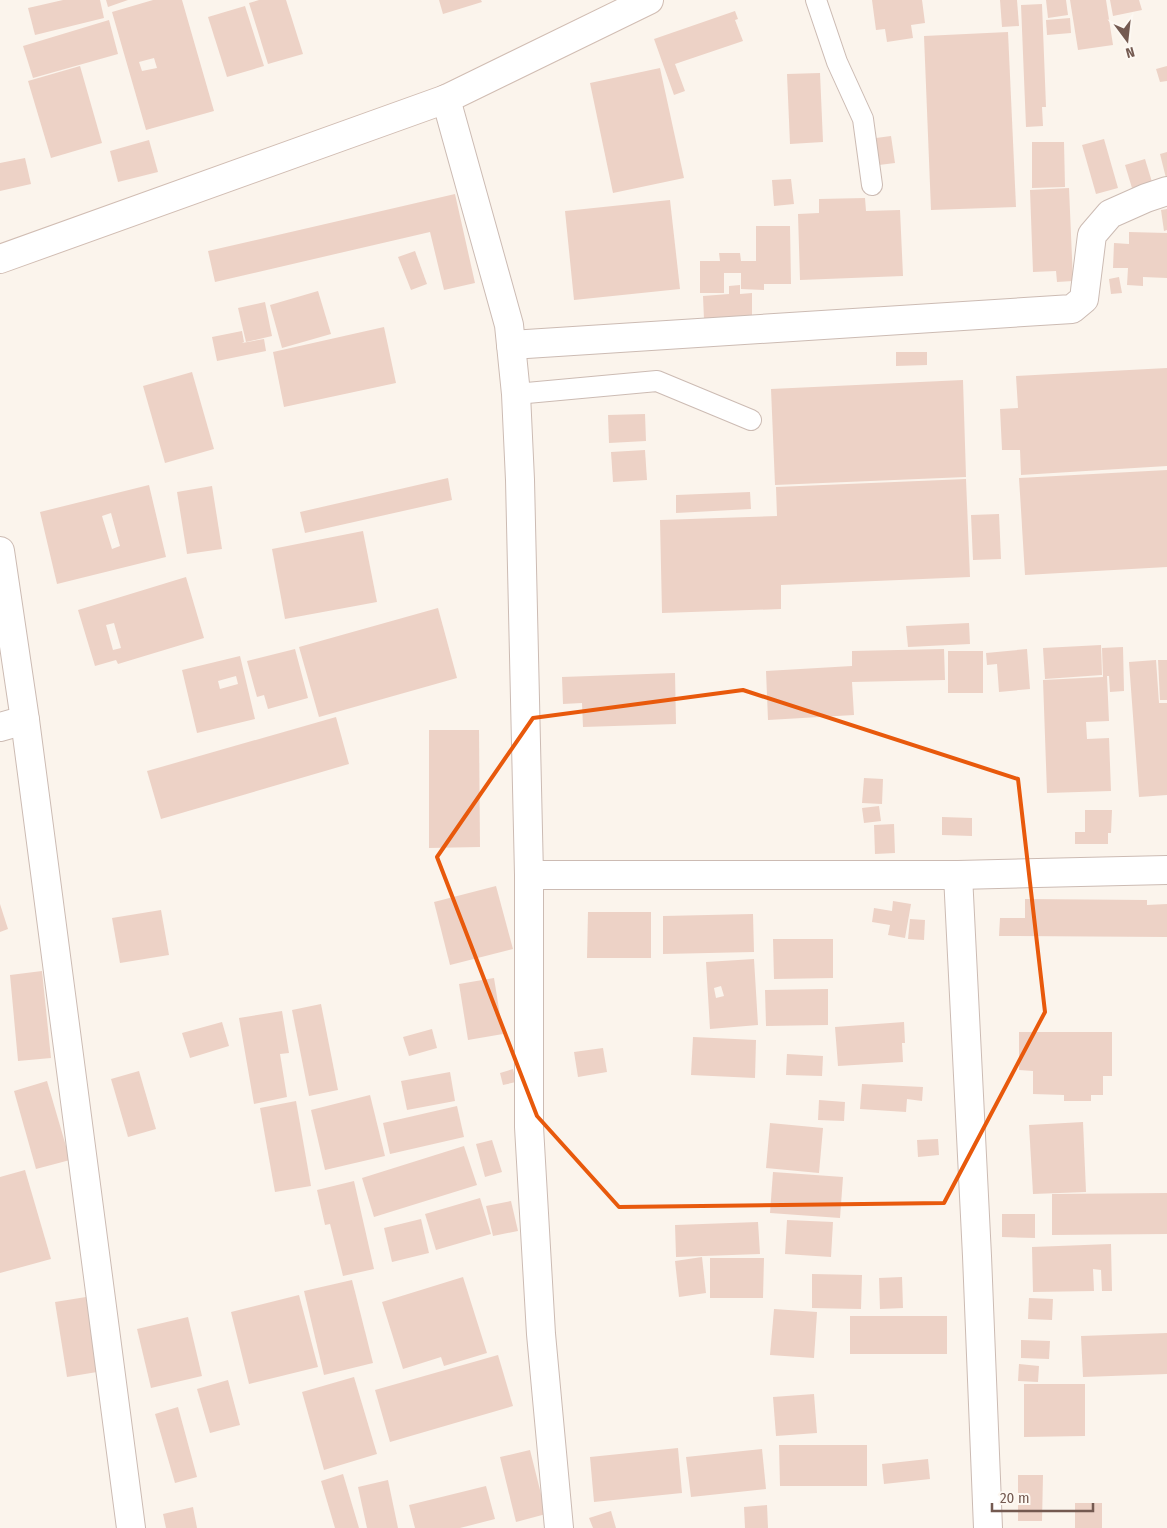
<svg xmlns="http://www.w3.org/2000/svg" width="1167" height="1528" viewBox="0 0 1167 1528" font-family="'Fira Sans Condensed',sans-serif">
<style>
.building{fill:#edd2c6;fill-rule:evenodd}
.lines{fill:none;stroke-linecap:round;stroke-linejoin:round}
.lane-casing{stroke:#ccbbb3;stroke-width:22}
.street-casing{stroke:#ccbbb3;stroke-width:30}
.secondary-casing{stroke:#d1bdb3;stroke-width:30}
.lane{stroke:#fff;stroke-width:20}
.street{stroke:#fff;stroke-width:28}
.secondary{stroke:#fff;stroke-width:28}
.marked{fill:none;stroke:#e8590c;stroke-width:4;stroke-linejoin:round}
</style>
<rect width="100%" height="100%" fill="#fbf4ec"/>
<!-- building -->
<g class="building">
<path d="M 63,0 L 100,0 L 104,18 L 35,35 L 28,8 Z"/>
<path d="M 106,0 L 128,0 L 108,7 Z"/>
<path d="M 153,0 L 182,0 L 214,111 L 146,130 L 112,12 ZM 154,58 L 157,68 L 142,71 L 139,62 Z"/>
<path d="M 259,0 L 286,0 L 303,54 L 268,64 L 249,3 Z"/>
<path d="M 439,0 L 481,0 L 482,2 L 443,14 Z"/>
<path d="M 872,0 L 922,0 L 925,23 L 911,25 L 913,38 L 887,42 L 885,29 L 876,30 Z"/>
<path d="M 1000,0 L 1017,0 L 1019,26 L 1002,27 Z"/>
<path d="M 1046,0 L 1066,0 L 1068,15 L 1048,18 Z"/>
<path d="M 1070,0 L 1106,0 L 1113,45 L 1078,50 Z"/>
<path d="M 1110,0 L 1139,0 L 1142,10 L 1113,16 Z"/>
<path d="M 1042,4 L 1046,107 L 1042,107 L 1043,126 L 1026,127 L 1021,5 Z"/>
<path d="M 245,6 L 264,66 L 227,77 L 208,17 Z"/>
<path d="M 735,11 L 738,19 L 735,20 L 743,41 L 675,64 L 685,91 L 674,95 L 654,39 Z"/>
<path d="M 1070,18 L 1071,33 L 1047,35 L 1046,20 Z"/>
<path d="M 109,20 L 118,54 L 33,78 L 23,46 Z"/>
<path d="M 1008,32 L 1016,207 L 931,210 L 924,36 Z"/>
<path d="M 80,66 L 102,143 L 51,158 L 28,81 Z"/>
<path d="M 1167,66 L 1167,81 L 1160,82 L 1156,69 Z"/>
<path d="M 660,68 L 684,178 L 613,193 L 590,83 Z"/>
<path d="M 820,73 L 823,142 L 790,144 L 787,74 Z"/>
<path d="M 891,136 L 895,163 L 879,165 L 876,138 Z"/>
<path d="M 1104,139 L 1118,188 L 1096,194 L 1082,145 Z"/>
<path d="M 149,140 L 158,172 L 118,182 L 110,151 Z"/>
<path d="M 1032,142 L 1064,142 L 1065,187 L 1032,188 Z"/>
<path d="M 1167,152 L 1167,178 L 1166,178 L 1160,154 Z"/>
<path d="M 25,158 L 31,184 L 0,191 L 0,163 Z"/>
<path d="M 1145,159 L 1152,182 L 1132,188 L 1125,165 Z"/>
<path d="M 791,179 L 794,204 L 774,206 L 772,180 Z"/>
<path d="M 1069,188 L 1073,281 L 1057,282 L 1056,271 L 1033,272 L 1030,190 Z"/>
<path d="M 455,194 L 475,283 L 444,290 L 430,232 L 215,282 L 208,251 Z"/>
<path d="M 865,198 L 866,211 L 900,210 L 903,276 L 800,280 L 798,214 L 819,213 L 819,199 Z"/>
<path d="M 670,200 L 680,289 L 574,300 L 565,211 Z"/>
<path d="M 1167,209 L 1167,230 L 1164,231 L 1161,210 Z"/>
<path d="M 756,226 L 790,226 L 791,284 L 764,284 L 764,290 L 741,289 L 741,273 L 724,273 L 724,293 L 700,293 L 700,261 L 720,261 L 719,253 L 740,253 L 741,261 L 756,261 Z"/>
<path d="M 1129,232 L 1167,233 L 1167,278 L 1143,277 L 1143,286 L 1127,285 L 1128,268 L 1113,268 L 1114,243 L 1129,244 Z"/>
<path d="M 415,251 L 427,284 L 411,290 L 398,257 Z"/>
<path d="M 1119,277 L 1122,293 L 1111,294 L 1109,279 Z"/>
<path d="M 740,285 L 740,294 L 752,293 L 752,316 L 704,319 L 703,296 L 729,294 L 729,286 Z"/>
<path d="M 318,291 L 331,334 L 282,348 L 270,305 Z"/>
<path d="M 265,302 L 272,336 L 246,342 L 238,308 Z"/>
<path d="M 384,327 L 396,383 L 284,407 L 273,352 Z"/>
<path d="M 242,331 L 244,342 L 242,343 L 264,339 L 266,351 L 217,361 L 212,337 Z"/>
<path d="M 896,352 L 927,352 L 927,365 L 896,366 Z"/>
<path d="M 1167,368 L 1167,466 L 1021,475 L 1020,450 L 1002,450 L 1000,409 L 1018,408 L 1016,376 Z"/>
<path d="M 192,372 L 214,449 L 165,463 L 143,386 Z"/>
<path d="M 963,380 L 966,477 L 775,485 L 771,389 Z"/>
<path d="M 645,414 L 646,441 L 609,443 L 608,415 Z"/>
<path d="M 645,450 L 647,480 L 613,482 L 611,452 Z"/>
<path d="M 1167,470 L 1167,567 L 1025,575 L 1019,478 Z"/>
<path d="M 448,478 L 452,500 L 305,533 L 300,512 Z"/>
<path d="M 966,479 L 970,577 L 781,585 L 781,609 L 662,613 L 660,520 L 777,516 L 776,487 Z"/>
<path d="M 149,485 L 166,557 L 57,584 L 40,512 ZM 111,513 L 120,546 L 112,549 L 102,516 Z"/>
<path d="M 212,486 L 222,549 L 187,554 L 177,492 Z"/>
<path d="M 750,492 L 751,509 L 676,513 L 676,495 Z"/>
<path d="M 999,514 L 1001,559 L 973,560 L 971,515 Z"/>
<path d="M 363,531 L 377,602 L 285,619 L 272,549 Z"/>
<path d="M 186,577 L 204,638 L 118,664 L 116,660 L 95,666 L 78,610 ZM 114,623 L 121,648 L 113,650 L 106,625 Z"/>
<path d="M 438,608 L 457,678 L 319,717 L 299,647 Z"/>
<path d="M 969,623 L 970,644 L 908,647 L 906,626 Z"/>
<path d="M 1101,645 L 1102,675 L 1045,679 L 1043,648 Z"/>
<path d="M 1123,647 L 1124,691 L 1110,692 L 1109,676 L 1107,676 L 1109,721 L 1086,722 L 1087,739 L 1109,738 L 1111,791 L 1047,793 L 1043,680 L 1103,677 L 1102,648 Z"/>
<path d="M 295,649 L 308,698 L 268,709 L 264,695 L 257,697 L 247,661 Z"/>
<path d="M 944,649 L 945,680 L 852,682 L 854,715 L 768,720 L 766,671 L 852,666 L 852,651 Z"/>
<path d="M 1027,649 L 1030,689 L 999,692 L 997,664 L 987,665 L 986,653 Z"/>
<rect x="948" y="651" width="35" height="42"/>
<path d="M 240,656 L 255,719 L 197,733 L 182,670 ZM 236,676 L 238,684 L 220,689 L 218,681 Z"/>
<path d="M 1156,660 L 1159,703 L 1167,703 L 1167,795 L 1139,797 L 1129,662 Z"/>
<path d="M 1158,660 L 1167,660 L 1167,700 L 1160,700 Z"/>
<path d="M 675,673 L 676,724 L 583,727 L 582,703 L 563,704 L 562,677 Z"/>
<path d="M 336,717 L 349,764 L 161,819 L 147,771 Z"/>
<path d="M 429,730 L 479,730 L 480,847 L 429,848 Z"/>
<path d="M 864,778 L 883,779 L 882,804 L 862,803 Z"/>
<path d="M 879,806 L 881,821 L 864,823 L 862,808 Z"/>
<path d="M 1085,810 L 1112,810 L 1111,833 L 1108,833 L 1108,844 L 1075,844 L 1075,832 L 1085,832 Z"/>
<path d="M 942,817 L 972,818 L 972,836 L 942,835 Z"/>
<path d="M 894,824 L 895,853 L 875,854 L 874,825 Z"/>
<path d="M 496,886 L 513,949 L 450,965 L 434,902 Z"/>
<path d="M 1025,899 L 1147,900 L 1147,905 L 1167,904 L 1167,937 L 999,936 L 1000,918 L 1025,918 Z"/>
<path d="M 893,901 L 911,904 L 905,938 L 888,935 L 890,925 L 872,922 L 874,908 L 892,911 Z"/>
<path d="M 0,904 L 8,929 L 0,932 Z"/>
<path d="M 161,910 L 169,955 L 120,963 L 112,918 Z"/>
<path d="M 588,912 L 651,912 L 651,958 L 587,958 Z"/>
<path d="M 753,914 L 754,952 L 663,954 L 663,916 Z"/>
<path d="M 910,919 L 925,920 L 924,940 L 908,939 Z"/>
<path d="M 773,939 L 833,939 L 833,978 L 774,979 Z"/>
<path d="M 754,959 L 758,1025 L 710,1029 L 706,962 ZM 721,986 L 724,996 L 716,998 L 714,988 Z"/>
<path d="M 42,971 L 51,1058 L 18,1061 L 10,975 Z"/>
<path d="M 494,978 L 503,1034 L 468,1040 L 459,984 Z"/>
<path d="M 828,989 L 828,1025 L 766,1026 L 765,990 Z"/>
<path d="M 321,1004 L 338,1090 L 309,1096 L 292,1010 Z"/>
<path d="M 282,1011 L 289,1053 L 280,1054 L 287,1097 L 254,1104 L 239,1018 Z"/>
<path d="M 222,1022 L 229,1046 L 190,1058 L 182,1033 Z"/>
<path d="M 904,1022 L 905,1043 L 902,1043 L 903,1062 L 838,1066 L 835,1027 Z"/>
<path d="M 432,1029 L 437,1048 L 409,1056 L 403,1037 Z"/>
<path d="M 1019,1032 L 1112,1032 L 1112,1076 L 1103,1076 L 1103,1095 L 1091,1095 L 1091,1101 L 1064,1101 L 1064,1095 L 1033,1094 L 1033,1071 L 1019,1070 Z"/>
<path d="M 693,1037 L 756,1040 L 755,1078 L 691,1075 Z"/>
<path d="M 603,1048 L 607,1072 L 578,1077 L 574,1052 Z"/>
<path d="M 787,1054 L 823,1056 L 822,1076 L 786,1075 Z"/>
<path d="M 513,1069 L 516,1082 L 503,1085 L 500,1073 Z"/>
<path d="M 139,1071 L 156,1129 L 128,1137 L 111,1079 Z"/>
<path d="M 450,1072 L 455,1101 L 407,1110 L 401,1081 Z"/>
<path d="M 47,1081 L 70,1160 L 36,1169 L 14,1091 Z"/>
<path d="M 862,1084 L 923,1087 L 922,1101 L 907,1099 L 906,1112 L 860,1109 Z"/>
<path d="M 370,1095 L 385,1156 L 325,1170 L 311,1110 Z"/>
<path d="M 819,1100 L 845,1102 L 844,1121 L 818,1120 Z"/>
<path d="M 296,1101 L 311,1186 L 275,1192 L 260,1108 Z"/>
<path d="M 457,1106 L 464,1137 L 390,1154 L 383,1123 Z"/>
<path d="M 1083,1122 L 1086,1192 L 1033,1194 L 1029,1125 Z"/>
<path d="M 770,1123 L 823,1128 L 819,1173 L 766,1168 Z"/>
<path d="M 938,1139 L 939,1155 L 918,1157 L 917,1140 Z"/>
<path d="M 492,1140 L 502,1172 L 485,1177 L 476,1144 Z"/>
<path d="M 464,1146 L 477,1185 L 374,1217 L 362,1178 Z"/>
<path d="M 25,1170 L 51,1259 L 0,1273 L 0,1177 Z"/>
<path d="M 773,1172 L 843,1177 L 840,1218 L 770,1213 Z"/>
<path d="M 354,1181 L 374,1269 L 343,1276 L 330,1224 L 325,1225 L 317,1190 Z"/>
<path d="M 1167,1193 L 1167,1234 L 1052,1235 L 1052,1194 Z"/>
<path d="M 480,1198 L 491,1234 L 436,1250 L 425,1214 Z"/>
<path d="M 511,1201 L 518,1231 L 493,1236 L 486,1206 Z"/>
<path d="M 1002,1214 L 1035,1214 L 1035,1238 L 1002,1237 Z"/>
<path d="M 421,1219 L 429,1253 L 392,1262 L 384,1228 Z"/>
<path d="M 787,1220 L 833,1222 L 831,1257 L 785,1254 Z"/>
<path d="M 758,1222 L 760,1254 L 676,1257 L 675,1225 Z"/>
<path d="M 1111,1244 L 1112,1291 L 1102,1291 L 1101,1270 L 1093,1269 L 1094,1291 L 1033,1292 L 1032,1247 Z"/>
<path d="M 702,1257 L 706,1293 L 679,1297 L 675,1261 Z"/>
<path d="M 710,1258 L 764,1258 L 763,1298 L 710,1298 Z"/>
<path d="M 812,1274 L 862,1275 L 861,1309 L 812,1308 Z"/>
<path d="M 463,1277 L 487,1353 L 444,1366 L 441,1357 L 403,1369 L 382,1302 Z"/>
<path d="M 902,1277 L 903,1308 L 880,1309 L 879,1278 Z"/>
<path d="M 352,1280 L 373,1363 L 324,1375 L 304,1291 Z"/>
<path d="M 299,1295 L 318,1367 L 249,1384 L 231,1312 Z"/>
<path d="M 86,1297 L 97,1372 L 67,1377 L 55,1302 Z"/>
<path d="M 1029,1298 L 1053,1299 L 1052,1320 L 1028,1319 Z"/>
<path d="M 774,1309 L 817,1312 L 814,1358 L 770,1355 Z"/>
<rect x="850" y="1316" width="97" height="38"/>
<path d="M 188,1317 L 202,1376 L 151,1388 L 137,1329 Z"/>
<path d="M 1167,1333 L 1167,1374 L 1083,1377 L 1081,1336 Z"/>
<path d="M 1021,1340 L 1050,1341 L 1049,1359 L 1021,1358 Z"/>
<path d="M 498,1355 L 513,1406 L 390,1442 L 375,1390 Z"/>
<path d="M 1019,1364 L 1039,1366 L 1038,1382 L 1018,1381 Z"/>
<path d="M 354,1377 L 377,1454 L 324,1470 L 302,1392 Z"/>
<path d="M 228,1380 L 240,1425 L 210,1433 L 197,1389 Z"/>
<path d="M 1024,1384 L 1085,1384 L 1085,1436 L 1024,1437 Z"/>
<path d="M 814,1394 L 817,1433 L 776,1436 L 773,1397 Z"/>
<path d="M 178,1407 L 197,1477 L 175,1483 L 155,1414 Z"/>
<path d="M 779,1445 L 867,1445 L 867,1486 L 780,1486 Z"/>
<path d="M 678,1448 L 682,1493 L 594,1502 L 590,1457 Z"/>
<path d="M 762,1449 L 766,1489 L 691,1497 L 686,1457 Z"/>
<path d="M 530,1450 L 546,1514 L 516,1522 L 500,1457 Z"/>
<path d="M 928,1459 L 930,1479 L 884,1484 L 882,1464 Z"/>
<path d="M 343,1474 L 359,1528 L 335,1528 L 321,1481 Z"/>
<path d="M 1018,1475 L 1043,1475 L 1042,1521 L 1018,1521 Z"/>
<path d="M 388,1480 L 398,1528 L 367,1528 L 358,1487 Z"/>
<path d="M 486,1486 L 495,1519 L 460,1528 L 415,1528 L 409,1505 Z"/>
<rect x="1075" y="1503" width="27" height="25"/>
<path d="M 767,1505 L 768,1528 L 745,1528 L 744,1507 Z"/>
<path d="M 193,1507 L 197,1528 L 166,1528 L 163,1514 Z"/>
<path d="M 611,1511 L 616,1528 L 593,1528 L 589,1518 Z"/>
</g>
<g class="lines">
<!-- lane casing -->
<g class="lane-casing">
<g id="lane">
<path d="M 816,0 L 837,62 L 863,119 L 872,185"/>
<path d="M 516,394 L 657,381 L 751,420"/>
</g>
</g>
<!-- street casing -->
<g class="street-casing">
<g id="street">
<path d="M 446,99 L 509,325 L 516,394 L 520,480 L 529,875 L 529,1127 L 541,1334 L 559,1528"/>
<path d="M 511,345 L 1072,309 L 1084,299 L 1092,235 L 1110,214 L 1146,198 L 1167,191"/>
<path d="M 0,551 L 25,720 L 131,1528"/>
<path d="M 0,727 L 25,720"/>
<path d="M 529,875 L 958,875 L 1167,870"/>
<path d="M 958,875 L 977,1256 L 988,1528"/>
</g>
</g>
<!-- secondary casing -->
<g class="secondary-casing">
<path id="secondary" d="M 0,259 L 446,99 L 649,0"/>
</g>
<!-- lane -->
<use href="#lane" class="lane"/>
<!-- street -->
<use href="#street" class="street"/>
<!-- secondary -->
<use href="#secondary" class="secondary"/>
</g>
<!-- marked area -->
<path class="marked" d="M 743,690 L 1018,779 L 1045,1012 L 944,1203 L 619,1207 L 537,1116 L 437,857 L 533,718 Z"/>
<!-- north arrow -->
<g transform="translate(1127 40) rotate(165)" stroke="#fdf8f2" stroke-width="4" paint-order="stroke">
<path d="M0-4L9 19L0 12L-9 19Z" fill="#745a51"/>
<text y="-8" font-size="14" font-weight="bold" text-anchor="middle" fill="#745a51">N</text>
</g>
<!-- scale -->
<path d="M992 1503v8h101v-8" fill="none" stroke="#745a51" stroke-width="2.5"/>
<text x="1000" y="1503" font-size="15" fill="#745a51" stroke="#fdf8f2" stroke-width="4" paint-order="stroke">20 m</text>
</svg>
